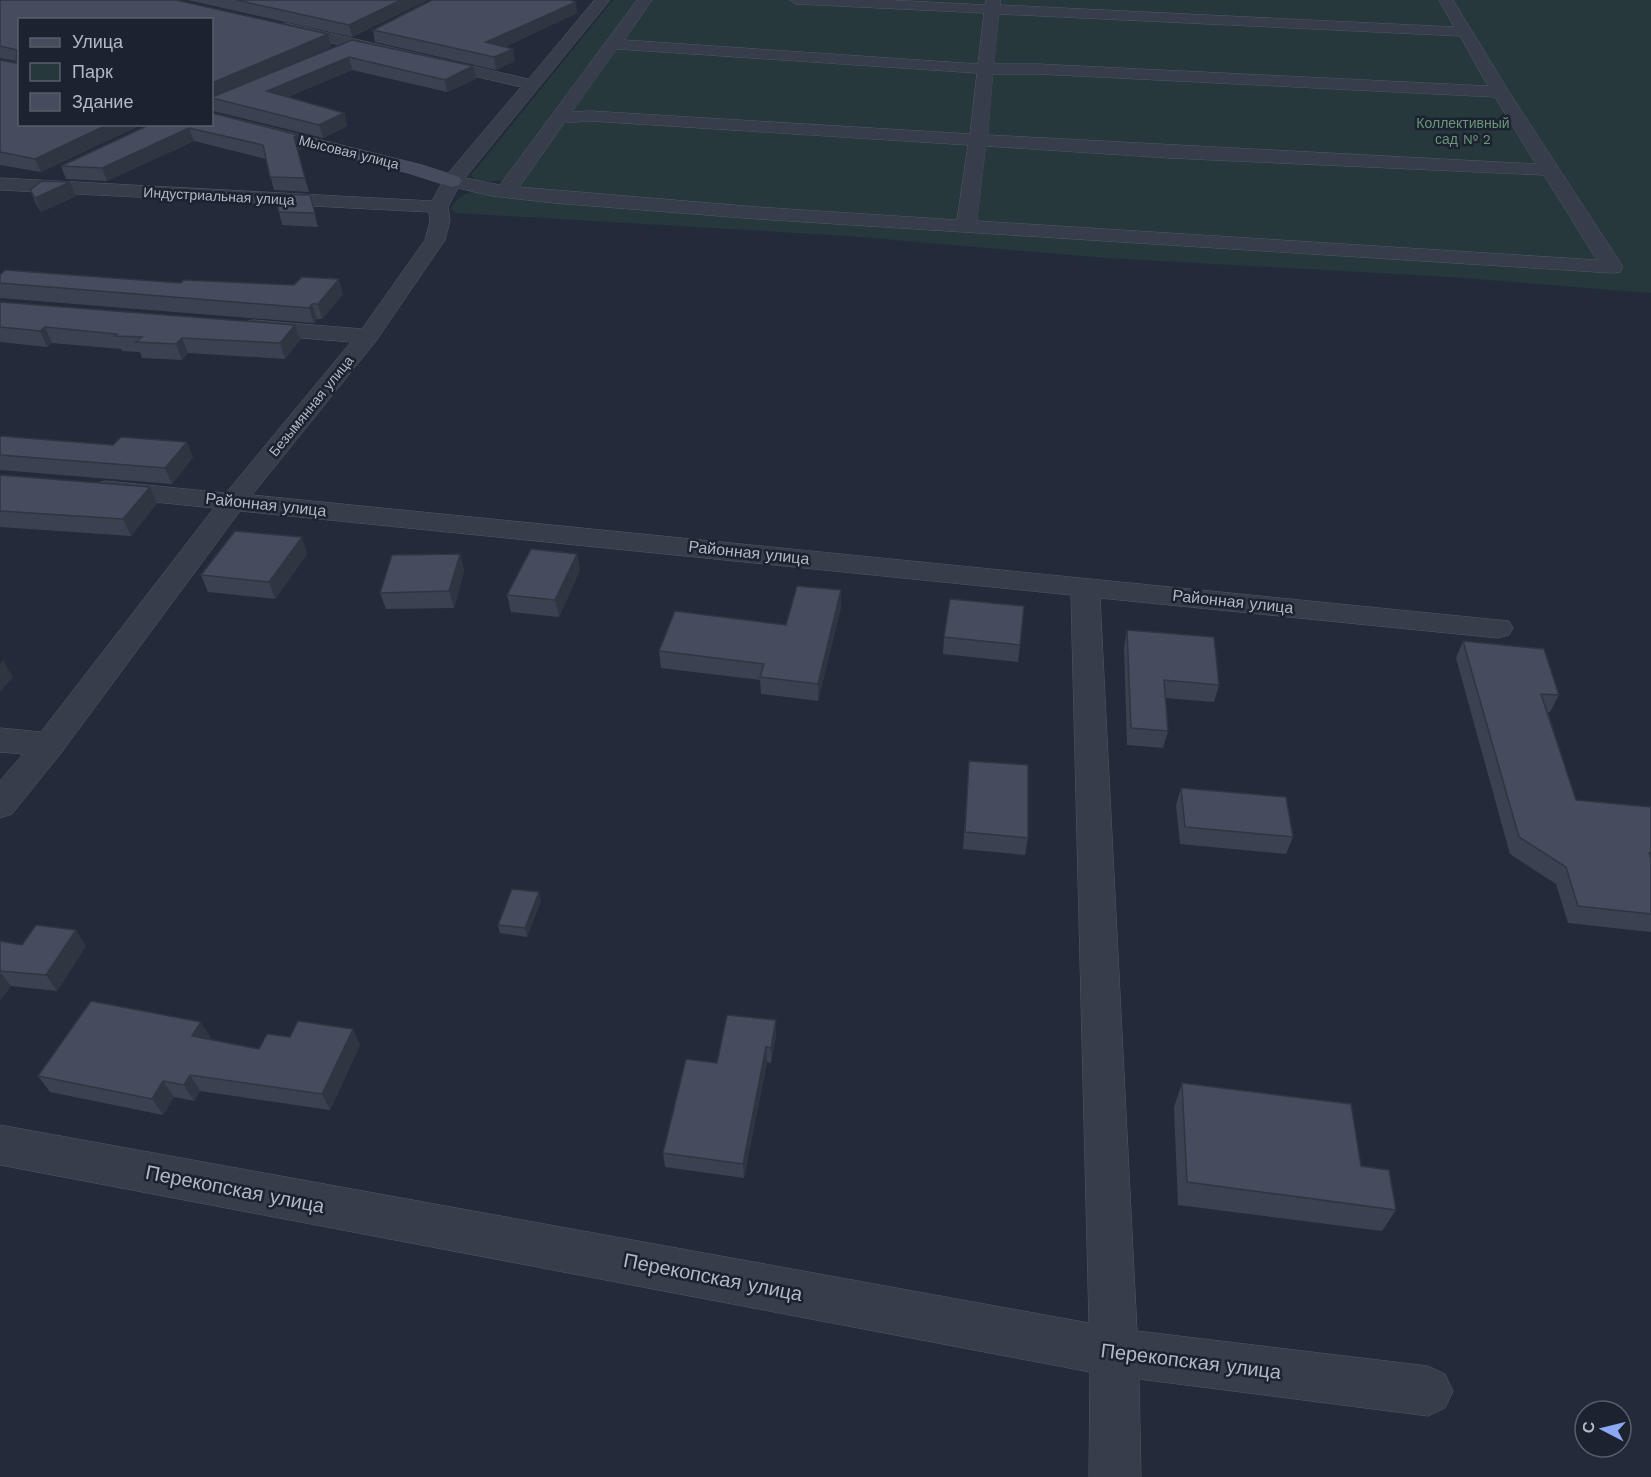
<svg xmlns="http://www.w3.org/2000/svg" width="1651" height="1477" viewBox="0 0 1651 1477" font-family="'Work Sans',sans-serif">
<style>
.green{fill:#26383c}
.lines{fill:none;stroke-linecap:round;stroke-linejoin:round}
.street-casing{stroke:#525865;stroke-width:1}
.secondary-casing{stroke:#525865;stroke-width:1}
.street{fill:#373d4b;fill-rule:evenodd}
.secondary{fill:#454c5d;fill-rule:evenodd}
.wall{fill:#3b4151}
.shaded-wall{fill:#303542}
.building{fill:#454c5e;stroke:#303542;stroke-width:1.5}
.labels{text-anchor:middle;stroke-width:5;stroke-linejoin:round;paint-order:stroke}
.far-park-label{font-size:14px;fill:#6a9679;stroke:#1c222f}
.far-street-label{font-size:14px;fill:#b2b8c6;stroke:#1c222f}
.street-label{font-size:16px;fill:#b2b8c6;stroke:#1c222f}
.near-street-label{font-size:20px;fill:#b2b8c6;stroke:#1c222f}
</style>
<rect width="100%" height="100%" fill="#232b3a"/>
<!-- green -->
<path class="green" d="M 613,0 L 1651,0 L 1651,293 L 1450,277 L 1107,258 L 848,236 L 456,213 L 450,209 C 462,191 472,190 492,193 L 507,181 L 476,181 L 471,175 Z"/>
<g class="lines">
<!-- street casing -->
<g class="street-casing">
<path id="street" d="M 595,0 L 610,0 L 465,178 L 500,185 L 637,0 L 652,0 L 624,40 L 978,64 L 984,13 L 796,4 L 789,0 L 889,0 L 985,5 L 986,0 L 1000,0 L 1000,5 L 1454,27 L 1439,0 L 1453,0 L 1509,92 L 1623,267 L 1620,272 L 1612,273 L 757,219 L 554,203 L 492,196 L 458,188 L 448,207 L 450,221 L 445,240 L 376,341 L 252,495 L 1509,621 L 1513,628 L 1509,635 L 1498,638 L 1100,598 L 1137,1331 L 1428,1366 L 1445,1374 L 1453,1391 L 1445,1408 L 1428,1416 L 1139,1379 L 1141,1477 L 1089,1477 L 1090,1372 L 0,1165 L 0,1125 L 1089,1323 L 1071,595 L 240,511 L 61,753 L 12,814 L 0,818 L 0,781 L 23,754 L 0,752 L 0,728 L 41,732 L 214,508 L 106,497 L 97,495 L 93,489 L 97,483 L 106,481 L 226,493 L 351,342 L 253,334 L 245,332 L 242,327 L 245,322 L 253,320 L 362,329 L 425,240 L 430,221 L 429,212 L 0,190 L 0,178 L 432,201 L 445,177 L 521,87 L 280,31 L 277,28 L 280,25 L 285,23 L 528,79 ZM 999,14 L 1460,36 L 1488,86 L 1038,64 L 994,64 ZM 617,49 L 977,73 L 970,134 L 590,111 L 572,112 ZM 993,74 L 1038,74 L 1495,97 L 1536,164 L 988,135 ZM 590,121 L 968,145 L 957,220 L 757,207 L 519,187 L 564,123 ZM 986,146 L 1169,158 L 1544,175 L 1597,260 L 977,221 Z"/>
</g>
<!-- secondary casing -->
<g class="secondary-casing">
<path id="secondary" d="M 212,113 L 422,165 L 459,177 L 462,181 L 459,185 L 452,187 L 408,173 L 212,123 Z"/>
</g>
<!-- street -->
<use href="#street" class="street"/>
<!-- secondary -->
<use href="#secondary" class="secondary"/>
</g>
<!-- wall -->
<g class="wall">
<path d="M 0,0 L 176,0 L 328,34 L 331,47 L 234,88 L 352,40 L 473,66 L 476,79 L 447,92 L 352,70 L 288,97 L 344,113 L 347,126 L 323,138 L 213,111 L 212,106 L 212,20 L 20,20 L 20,124 L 143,124 L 41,172 L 0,165 L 0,60 L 16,63 L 16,61 L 0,58 Z"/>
<path d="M 187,0 L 428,0 L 352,37 Z"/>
<path d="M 577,13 L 505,47 L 515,61 L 496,70 L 375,42 L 373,30 Z"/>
<path d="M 151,124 L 298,135 L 302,148 L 297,151 L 309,192 L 274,190 L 266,159 L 194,141 L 107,181 L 66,179 L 61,166 Z"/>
<path d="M 70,182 L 76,196 L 41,212 L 36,204 L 30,190 Z"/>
<path d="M 310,195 L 318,227 L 282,225 L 279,212 Z"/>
<path d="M 0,275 L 343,294 L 322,319 L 317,319 L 314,323 L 0,298 Z"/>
<path d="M 0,302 L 300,340 L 285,359 L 188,353 L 182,360 L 142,358 L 140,352 L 122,351 L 121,349 L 52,343 L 47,347 L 0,342 Z"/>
<path d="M 0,436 L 193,457 L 172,484 L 0,470 Z"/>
<path d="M 0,475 L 157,503 L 131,536 L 0,527 Z"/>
<path d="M 307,554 L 275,599 L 208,592 L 201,575 Z"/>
<path d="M 460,554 L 464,571 L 454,608 L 386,609 L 380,593 Z"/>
<path d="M 577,554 L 580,570 L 559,617 L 511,612 L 507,595 Z"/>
<path d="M 841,607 L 818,701 L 761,694 L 760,680 L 661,668 L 659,651 L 786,625 Z"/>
<path d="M 1127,630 L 1219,685 L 1214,702 L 1165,698 L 1168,731 L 1163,748 L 1127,745 L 1124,647 Z"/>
<path d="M 944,637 L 1020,645 L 1018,662 L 943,654 Z"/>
<path d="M 1463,641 L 1559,695 L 1550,712 L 1548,712 L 1576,800 L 1651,807 L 1651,932 L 1568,923 L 1556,884 L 1510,854 L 1456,658 Z"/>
<path d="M 969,761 L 1028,838 L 1025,855 L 963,849 Z"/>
<path d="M 1181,788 L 1293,837 L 1286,854 L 1180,844 L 1176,805 Z"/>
<path d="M 541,901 L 527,937 L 500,933 L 498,925 Z"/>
<path d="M 0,941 L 22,945 L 86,946 L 57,991 L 11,986 L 0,1000 Z"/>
<path d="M 776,1035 L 771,1063 L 767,1062 L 744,1178 L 665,1167 L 663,1153 Z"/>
<path d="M 290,1037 L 360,1045 L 330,1110 L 200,1091 L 194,1101 L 174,1097 L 163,1115 L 50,1092 L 38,1076 L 211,1038 L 210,1039 L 259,1049 Z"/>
<path d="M 1182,1083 L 1361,1166 L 1396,1210 L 1382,1231 L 1178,1205 L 1174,1107 Z"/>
</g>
<!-- shaded-wall -->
<g class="shaded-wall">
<path d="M 401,0 L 428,0 L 352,37 L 349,25 Z"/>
<path d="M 576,2 L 577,13 L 488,55 L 486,42 Z"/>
<path d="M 328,34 L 331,47 L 212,97 L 212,83 Z"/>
<path d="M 513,49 L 515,61 L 496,70 L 494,57 Z"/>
<path d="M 349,57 L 352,70 L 271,104 L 267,91 Z"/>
<path d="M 473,66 L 476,79 L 447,92 L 445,80 Z"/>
<path d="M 344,113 L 347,126 L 323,138 L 319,125 Z"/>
<path d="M 109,124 L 143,124 L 41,172 L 35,159 Z"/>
<path d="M 189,128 L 194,141 L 107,181 L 102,168 Z"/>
<path d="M 298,135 L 302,148 L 297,151 L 294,137 Z"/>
<path d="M 70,182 L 76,196 L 41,212 L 35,198 Z"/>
<path d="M 339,279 L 343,294 L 322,319 L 318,304 Z"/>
<path d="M 312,304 L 317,319 L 314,323 L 309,308 Z"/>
<path d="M 295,325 L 300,340 L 285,359 L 280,343 Z"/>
<path d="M 45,327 L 52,343 L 47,347 L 40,331 Z"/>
<path d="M 182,338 L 188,353 L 182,360 L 176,344 Z"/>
<path d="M 187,442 L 193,457 L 172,484 L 165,468 Z"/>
<path d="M 150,487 L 157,503 L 131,536 L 123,519 Z"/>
<path d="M 302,537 L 307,554 L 275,599 L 269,582 Z"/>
<path d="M 460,554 L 464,571 L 454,608 L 449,591 Z"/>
<path d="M 577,554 L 580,570 L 559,617 L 555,600 Z"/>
<path d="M 841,590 L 841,607 L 818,701 L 818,684 Z"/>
<path d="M 3,660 L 13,677 L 0,692 L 0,664 Z"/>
<path d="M 539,892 L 541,901 L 527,937 L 525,928 Z"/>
<path d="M 76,930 L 86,946 L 57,991 L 46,975 Z"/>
<path d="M 0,972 L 11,986 L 0,1000 Z"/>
<path d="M 776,1020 L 776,1035 L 771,1063 L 771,1048 Z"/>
<path d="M 201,1022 L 211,1038 L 202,1052 L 192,1036 Z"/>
<path d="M 353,1029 L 360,1045 L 330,1110 L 322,1094 Z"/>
<path d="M 766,1047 L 767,1062 L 744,1178 L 743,1164 Z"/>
<path d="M 190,1075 L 200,1091 L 194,1101 L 184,1085 Z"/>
<path d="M 163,1081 L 174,1097 L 163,1115 L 152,1099 Z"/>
</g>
<!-- building -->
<g class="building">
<path d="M 0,0 L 176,0 L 328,34 L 212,83 L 212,20 L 20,20 L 20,124 L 109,124 L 35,159 L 0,152 L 0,60 L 16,63 L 17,50 L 0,46 Z"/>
<path d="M 236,0 L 401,0 L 349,25 Z"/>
<path d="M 432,0 L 570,0 L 576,2 L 486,42 L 513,49 L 494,57 L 373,30 Z"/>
<path d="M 352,40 L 473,66 L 445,80 L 349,57 L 267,91 L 344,113 L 319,125 L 212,98 L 212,97 Z"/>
<path d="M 212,113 L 298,135 L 294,137 L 305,178 L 270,177 L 263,145 L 189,128 L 102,168 L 61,166 L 151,124 L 212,124 Z"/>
<path d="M 42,181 L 70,182 L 35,198 L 30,190 Z"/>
<path d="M 274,194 L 310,195 L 315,213 L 279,212 Z"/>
<path d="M 5,270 L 181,283 L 184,280 L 294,285 L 302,277 L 339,279 L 318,304 L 312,304 L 309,308 L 0,283 L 0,275 Z"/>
<path d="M 0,302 L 295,325 L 280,343 L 182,338 L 176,344 L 136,342 L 142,337 L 115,336 L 117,334 L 45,327 L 40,331 L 0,327 Z"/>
<path d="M 0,436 L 113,445 L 121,437 L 187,442 L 165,468 L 0,455 Z"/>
<path d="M 0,475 L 150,487 L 123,519 L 0,511 Z"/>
<path d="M 235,531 L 302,537 L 269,582 L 201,575 Z"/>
<path d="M 531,549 L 577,554 L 555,600 L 507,595 Z"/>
<path d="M 460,554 L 449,591 L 380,593 L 392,555 Z"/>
<path d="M 797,586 L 841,590 L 818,684 L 760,677 L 764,664 L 659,651 L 675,611 L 786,625 Z"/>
<path d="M 950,599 L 1024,606 L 1020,645 L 944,637 Z"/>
<path d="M 1127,630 L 1214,637 L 1219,685 L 1164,680 L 1168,731 L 1131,728 Z"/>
<path d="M 1463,641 L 1544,649 L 1559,695 L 1541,694 L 1576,800 L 1651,807 L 1651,853 L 1649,853 L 1651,858 L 1651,914 L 1578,906 L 1566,867 L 1519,837 Z"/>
<path d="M 969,761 L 1028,765 L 1028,838 L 965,832 Z"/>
<path d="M 1181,788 L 1286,797 L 1293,837 L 1185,827 Z"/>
<path d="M 512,889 L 539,892 L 525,928 L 498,925 Z"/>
<path d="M 36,925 L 76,930 L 46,975 L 0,971 L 0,941 L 22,945 Z"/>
<path d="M 91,1001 L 201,1022 L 192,1036 L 259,1049 L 267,1034 L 290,1037 L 298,1021 L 353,1029 L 322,1094 L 190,1075 L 184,1085 L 163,1081 L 152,1099 L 38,1076 Z"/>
<path d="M 727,1015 L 776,1020 L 771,1048 L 766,1047 L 743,1164 L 663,1153 L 686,1059 L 717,1063 Z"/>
<path d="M 1182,1083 L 1351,1104 L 1361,1166 L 1389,1170 L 1396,1210 L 1187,1182 Z"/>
</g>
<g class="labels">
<!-- far-park labels -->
<g class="far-park-label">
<text x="1463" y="128">Коллективный<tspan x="1463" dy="16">сад № 2</tspan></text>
</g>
<!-- far-street labels -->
<g class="far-street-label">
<text transform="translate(349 152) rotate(14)" y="5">Мысовая улица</text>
<text transform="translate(219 196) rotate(3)" y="5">Индустриальная улица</text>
<text transform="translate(311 406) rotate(-51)" y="5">Безымянная улица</text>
</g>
<!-- street labels -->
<g class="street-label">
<text transform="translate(266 504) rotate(6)" y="6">Районная улица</text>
<text transform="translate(749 552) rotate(6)" y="6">Районная улица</text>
<text transform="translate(1233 601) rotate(6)" y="6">Районная улица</text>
</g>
<!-- near-street labels -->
<g class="near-street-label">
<text transform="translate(235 1189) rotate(11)" y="7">Перекопская улица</text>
<text transform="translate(713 1277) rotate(11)" y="7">Перекопская улица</text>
<text transform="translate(1191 1361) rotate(7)" y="7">Перекопская улица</text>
</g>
</g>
<!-- legend -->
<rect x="18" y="18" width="195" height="108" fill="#1c222f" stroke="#585e6b" stroke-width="1.5"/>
<rect x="30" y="38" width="30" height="9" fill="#454c5d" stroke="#585e6b" stroke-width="1.5"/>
<text x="72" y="48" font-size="18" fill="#b2b8c6">Улица</text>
<rect x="30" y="63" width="30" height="18" fill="#26383c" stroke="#585e6b" stroke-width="1.5"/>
<text x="72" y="78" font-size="18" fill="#b2b8c6">Парк</text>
<rect x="30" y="93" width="30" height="18" fill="#454c5e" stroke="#585e6b" stroke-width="1.5"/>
<text x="72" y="108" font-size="18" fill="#b2b8c6">Здание</text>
<!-- north arrow -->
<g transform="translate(1603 1429) rotate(277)"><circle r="28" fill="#1c222f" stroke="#585e6b" stroke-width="1.5"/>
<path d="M0-4.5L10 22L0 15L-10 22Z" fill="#8ba8f3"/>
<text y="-9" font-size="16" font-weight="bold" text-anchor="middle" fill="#b2b8c6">С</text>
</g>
</svg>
